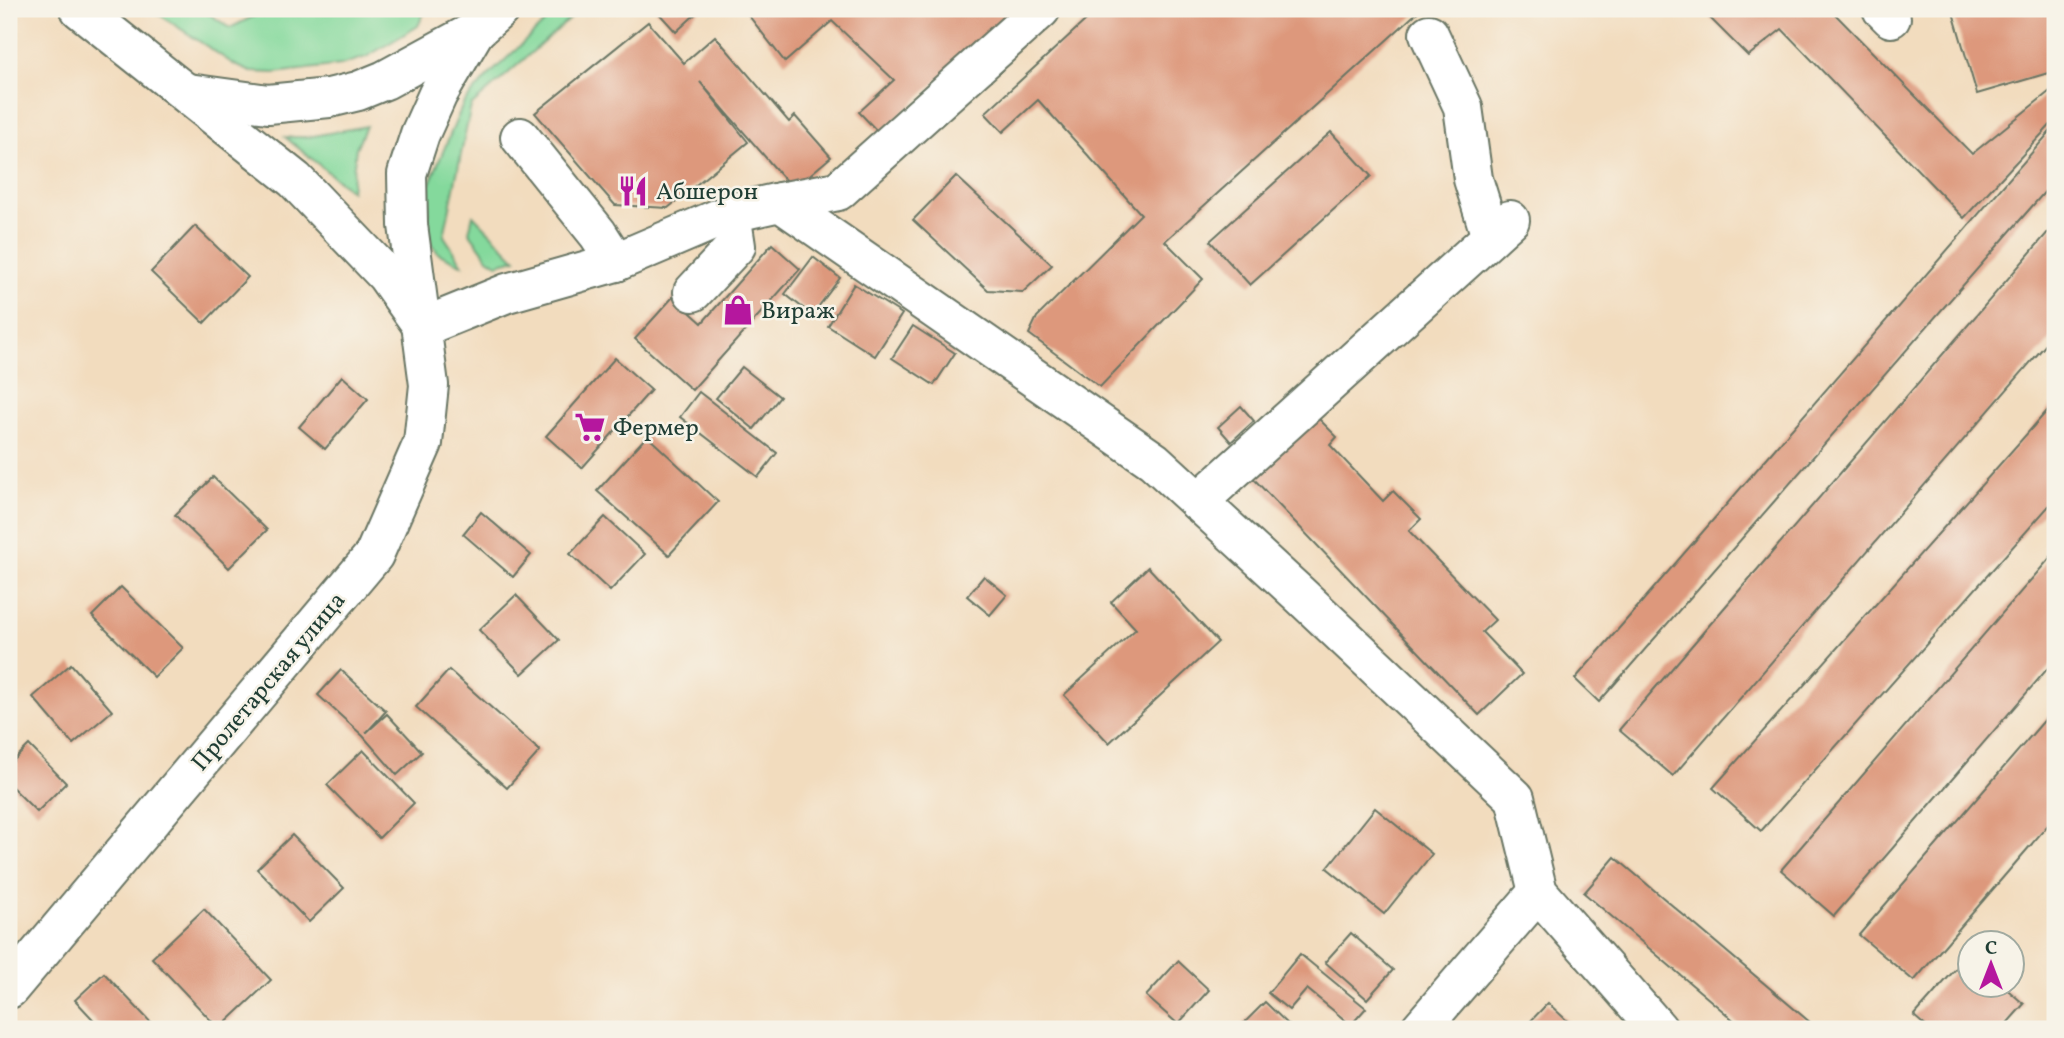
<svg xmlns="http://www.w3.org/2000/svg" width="2064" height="1038" viewBox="0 0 2064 1038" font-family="Vollkorn,serif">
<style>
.green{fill:#84d99c;stroke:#528b68;stroke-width:2}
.building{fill:#dd987c}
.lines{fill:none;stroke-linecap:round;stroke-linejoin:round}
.minor-casing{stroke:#697564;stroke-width:42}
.major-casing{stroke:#697564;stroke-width:42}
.minor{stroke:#fff;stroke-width:38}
.major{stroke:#fff;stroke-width:38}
.labels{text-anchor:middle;stroke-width:5;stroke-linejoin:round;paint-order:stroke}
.poi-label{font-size:24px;fill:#1f3d34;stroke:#f7f3e8;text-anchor:start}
.street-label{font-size:24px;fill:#1f3d34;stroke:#f7f3e8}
</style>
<rect width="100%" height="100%" fill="#f7f3e8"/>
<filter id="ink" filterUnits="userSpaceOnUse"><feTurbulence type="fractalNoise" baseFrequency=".0143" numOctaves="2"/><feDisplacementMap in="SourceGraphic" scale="14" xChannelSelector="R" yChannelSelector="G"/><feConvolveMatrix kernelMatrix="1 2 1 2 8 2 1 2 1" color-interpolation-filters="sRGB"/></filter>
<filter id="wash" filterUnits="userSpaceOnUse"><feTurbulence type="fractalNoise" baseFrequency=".00686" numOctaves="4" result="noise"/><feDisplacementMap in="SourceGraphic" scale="28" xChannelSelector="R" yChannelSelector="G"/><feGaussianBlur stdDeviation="1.57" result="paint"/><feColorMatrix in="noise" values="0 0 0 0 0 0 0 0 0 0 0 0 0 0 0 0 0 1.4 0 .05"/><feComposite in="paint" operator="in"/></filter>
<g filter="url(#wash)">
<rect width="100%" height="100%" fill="#f2dcbe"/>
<!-- green -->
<g class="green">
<path d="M 151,9 L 202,9 L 230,28 L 268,9 L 426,9 L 418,26 L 366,57 L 341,65 L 275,73 L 251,72 L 235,65 Z"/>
<path d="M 559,9 L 581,9 L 471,106 L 444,236 L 463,265 L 439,254 L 431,244 L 428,226 L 429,185 L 463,104 L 487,77 Z"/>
<path d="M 366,126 L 356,148 L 351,191 L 285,137 L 308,137 Z"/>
<path d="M 473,215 L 516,259 L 497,264 L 488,258 L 469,232 Z"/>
</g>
<g id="blocks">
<!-- building -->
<g class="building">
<path d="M 655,9 L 701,9 L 676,32 Z"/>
<path d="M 749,9 L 1014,9 L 880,134 L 859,112 L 894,80 L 832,21 L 785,62 L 746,12 Z"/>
<path d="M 1098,9 L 1421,9 L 1165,241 L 1203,279 L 1100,387 L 1029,334 L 1037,317 L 1141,214 L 1038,100 L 1003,132 L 985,113 Z"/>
<path d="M 1701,9 L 1830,9 L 1972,154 L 2055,87 L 2055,120 L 1964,218 L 1782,29 L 1748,56 Z"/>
<path d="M 1952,9 L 2055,9 L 2055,71 L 1977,94 Z"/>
<path d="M 648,22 L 684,63 L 715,36 L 789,122 L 795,116 L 831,157 L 793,189 L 700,82 L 748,142 L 668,208 L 615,205 L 535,113 Z"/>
<path d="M 2055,126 L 2055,180 L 1599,702 L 1575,679 Z"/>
<path d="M 1331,132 L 1371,176 L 1250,285 L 1210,241 Z"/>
<path d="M 956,176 L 1052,265 L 1023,292 L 988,290 L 913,220 Z"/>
<path d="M 2055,224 L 2055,334 L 1673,776 L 1619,730 Z"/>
<path d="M 195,226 L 248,277 L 204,323 L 151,272 Z"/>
<path d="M 772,244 L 800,269 L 692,390 L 635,339 L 673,297 L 702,323 Z"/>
<path d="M 813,257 L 840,278 L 812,315 L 785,294 Z"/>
<path d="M 854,284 L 902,314 L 875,356 L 828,326 Z"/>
<path d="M 913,326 L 955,353 L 934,385 L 892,358 Z"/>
<path d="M 615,358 L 651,390 L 582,468 L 546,436 Z"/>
<path d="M 742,367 L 780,397 L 754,429 L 716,398 Z"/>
<path d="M 342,376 L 368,399 L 325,449 L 299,427 Z"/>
<path d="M 699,392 L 777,453 L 758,477 L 680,417 Z"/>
<path d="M 2055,402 L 2055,499 L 1761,831 L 1713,788 Z"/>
<path d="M 1241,406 L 1254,421 L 1231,442 L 1218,427 Z"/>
<path d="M 1316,416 L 1337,437 L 1330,445 L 1383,501 L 1393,491 L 1421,519 L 1409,531 L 1495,620 L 1482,632 L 1522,674 L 1479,715 L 1252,477 Z"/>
<path d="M 647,436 L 718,502 L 669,555 L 597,491 Z"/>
<path d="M 213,477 L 267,530 L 229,568 L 175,515 Z"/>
<path d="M 481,512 L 531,555 L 513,577 L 463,534 Z"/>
<path d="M 605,517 L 645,554 L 610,591 L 570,554 Z"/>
<path d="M 2055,552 L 2055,660 L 1834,916 L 1781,870 Z"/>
<path d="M 1148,567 L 1218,642 L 1109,743 L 1064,695 L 1136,629 L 1111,602 Z"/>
<path d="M 984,576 L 1007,595 L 990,615 L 967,596 Z"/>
<path d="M 121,587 L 183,648 L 154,677 L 92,616 Z"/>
<path d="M 516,595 L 559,640 L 522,674 L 479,630 Z"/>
<path d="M 71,664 L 112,711 L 73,744 L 33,697 Z"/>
<path d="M 341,670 L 386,711 L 366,733 L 387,714 L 422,752 L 397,775 L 363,736 L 318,695 Z"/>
<path d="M 449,670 L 540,751 L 507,788 L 416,707 Z"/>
<path d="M 2055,708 L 2055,817 L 1914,981 L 1859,935 Z"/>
<path d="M 29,745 L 66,783 L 37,812 L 9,784 L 9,765 Z"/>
<path d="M 363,750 L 414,803 L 379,838 L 327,785 Z"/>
<path d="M 1375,808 L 1432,854 L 1384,914 L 1327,868 Z"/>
<path d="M 292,835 L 344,888 L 309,922 L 257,869 Z"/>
<path d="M 1615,857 L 1818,1029 L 1744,1029 L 1584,893 Z"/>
<path d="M 204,909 L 271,980 L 219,1029 L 152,958 Z"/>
<path d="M 1351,933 L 1393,970 L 1367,999 L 1325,962 Z"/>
<path d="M 1300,954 L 1366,1008 L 1351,1025 L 1307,989 L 1289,1010 L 1268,993 Z"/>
<path d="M 1968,955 L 1969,957 L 1969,986 L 2003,986 L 2024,1004 L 2002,1029 L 1929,1029 L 1914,1016 Z"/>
<path d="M 1178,961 L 1209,990 L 1178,1024 L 1146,996 Z"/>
<path d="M 104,973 L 157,1029 L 102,1029 L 75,1000 Z"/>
<path d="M 1265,1002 L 1293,1029 L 1238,1029 Z"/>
<path d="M 1548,1003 L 1576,1029 L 1523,1029 Z"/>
</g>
</g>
</g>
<g filter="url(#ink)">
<use href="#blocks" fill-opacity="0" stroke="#697564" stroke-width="2"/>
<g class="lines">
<!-- minor casing -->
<g class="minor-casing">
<g id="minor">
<path d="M 1882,9 L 1891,18"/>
<path d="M 1429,34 L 1463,107 L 1473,179 L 1491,237"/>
<path d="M 520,137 L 598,234 L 616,262"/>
<path d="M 780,202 L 838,191 L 1041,9"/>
<path d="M 693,292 L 736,246 L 731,213"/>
<path d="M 423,327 L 507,293 L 616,262 L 731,213 L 780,202 L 1154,461 L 1299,594 L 1515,798 L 1538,892 L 1658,1029"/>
<path d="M 1198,502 L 1510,220"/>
<path d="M 1420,1029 L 1538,892"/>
</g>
</g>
<!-- major casing -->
<g class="major-casing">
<g id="major">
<path d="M 80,9 L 295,180 L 386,275 L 420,323"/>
<path d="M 188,93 L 268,104 L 329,98 L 358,91 L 385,80 L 475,31 L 500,9"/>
<path d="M 9,989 L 374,555 L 423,443 L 429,385 L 408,225 L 407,174 L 420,134 L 438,94 L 475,31"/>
</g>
</g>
<!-- minor -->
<use href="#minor" class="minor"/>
<!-- major -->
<use href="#major" class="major"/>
</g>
</g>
<!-- icons -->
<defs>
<g id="restaurant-bare" transform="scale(2.415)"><path d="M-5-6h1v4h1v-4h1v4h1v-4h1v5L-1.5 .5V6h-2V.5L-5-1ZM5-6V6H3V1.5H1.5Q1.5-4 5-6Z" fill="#b5179e" stroke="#f7f3e8" stroke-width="2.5" paint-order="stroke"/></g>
<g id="shop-bare" transform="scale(2.415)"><path d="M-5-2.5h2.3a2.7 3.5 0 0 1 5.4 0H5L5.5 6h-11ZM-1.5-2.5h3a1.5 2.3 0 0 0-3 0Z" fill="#b5179e" stroke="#f7f3e8" stroke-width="2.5" paint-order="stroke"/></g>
<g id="supermarket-bare" transform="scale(2.415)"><path d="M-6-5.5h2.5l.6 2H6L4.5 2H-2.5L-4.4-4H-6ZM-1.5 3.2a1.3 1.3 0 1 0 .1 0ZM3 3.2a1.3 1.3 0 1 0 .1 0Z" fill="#b5179e" stroke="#f7f3e8" stroke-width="2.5" paint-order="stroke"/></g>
</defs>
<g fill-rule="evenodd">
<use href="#restaurant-bare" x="633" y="191"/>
<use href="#shop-bare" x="738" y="310"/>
<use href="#supermarket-bare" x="590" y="427"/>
</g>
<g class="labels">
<!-- poi labels -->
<g class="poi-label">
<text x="656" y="199">Абшерон</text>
<text x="761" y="318">Вираж</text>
<text x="613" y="435">Фермер</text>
</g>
<!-- street labels -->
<g class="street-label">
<text transform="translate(268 681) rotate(-50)" y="8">Пролетарская улица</text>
</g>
</g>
<!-- margin -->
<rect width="2064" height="1038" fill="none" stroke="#f7f3e8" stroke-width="35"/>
<!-- north arrow -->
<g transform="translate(1991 964)"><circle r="33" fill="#f7f3e8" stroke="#a1aaa0" stroke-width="2"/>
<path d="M0-5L12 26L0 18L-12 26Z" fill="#b5179e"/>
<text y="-10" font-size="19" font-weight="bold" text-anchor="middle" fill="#1f3d34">С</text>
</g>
</svg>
